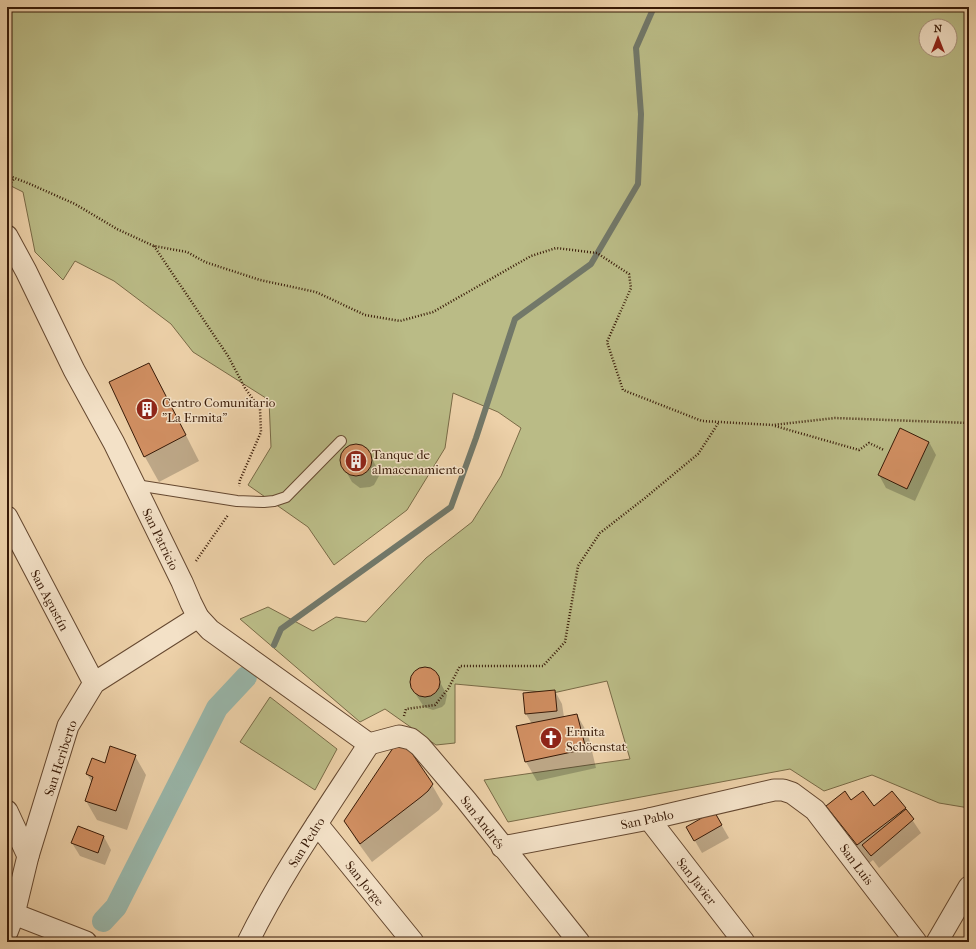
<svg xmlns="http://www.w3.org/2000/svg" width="976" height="949" viewBox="0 0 976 949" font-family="'IM FELL French Canon',serif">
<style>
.green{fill:#babb86;stroke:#796a46;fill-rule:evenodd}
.shadow{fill:#0003}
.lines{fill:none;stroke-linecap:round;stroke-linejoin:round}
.stream{stroke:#727869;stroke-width:6}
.canal{stroke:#99b7ab;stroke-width:22}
.building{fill:#d18f62;stroke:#381a07}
.service-casing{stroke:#654830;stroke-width:12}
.minor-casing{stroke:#654830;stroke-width:23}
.path{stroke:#381a07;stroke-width:2.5;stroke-dasharray:1 2;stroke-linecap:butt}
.service{stroke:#f3e1c7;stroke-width:10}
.minor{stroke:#f3e1c7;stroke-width:21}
.labels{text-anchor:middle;stroke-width:3;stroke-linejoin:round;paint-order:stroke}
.poi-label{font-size:13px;fill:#381a07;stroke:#f3e1c7;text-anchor:start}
.street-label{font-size:13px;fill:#381a07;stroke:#f3e1c7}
</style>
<rect width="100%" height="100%" fill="#edd1a9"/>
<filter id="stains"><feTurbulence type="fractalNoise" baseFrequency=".005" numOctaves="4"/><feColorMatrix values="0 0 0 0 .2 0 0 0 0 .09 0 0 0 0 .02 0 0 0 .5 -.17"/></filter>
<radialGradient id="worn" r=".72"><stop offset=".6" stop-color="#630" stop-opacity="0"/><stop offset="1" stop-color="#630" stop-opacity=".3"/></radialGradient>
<!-- green -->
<g class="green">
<path d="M 7,7 L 969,7 L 969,808 L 939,803 L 872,775 L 824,791 L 790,769 L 508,822 L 484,780 L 630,759 L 607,681 L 553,693 L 455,684 L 455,743 L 436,745 L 385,709 L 360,722 L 240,619 L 268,607 L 313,631 L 336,617 L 366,622 L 426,558 L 472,522 L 501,476 L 521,428 L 498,412 L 453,393 L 445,448 L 407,510 L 334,565 L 308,527 L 248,485 L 271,447 L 269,400 L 193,352 L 171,324 L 114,281 L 75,261 L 63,280 L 35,252 L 23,192 L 7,184 ZM 926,26 L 950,26 L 950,50 L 926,50 Z"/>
<path d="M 270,697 L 337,749 L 315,790 L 240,742 Z"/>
</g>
<!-- shadow -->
<g class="shadow">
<path d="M 149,364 L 163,390 L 199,461 L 159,482 L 145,457 L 110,383 Z"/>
<path d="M 929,442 L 936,455 L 915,501 L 886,488 L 879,475 Z"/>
<path d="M 359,445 L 367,449 L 379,472 L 379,476 L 374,485 L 370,487 L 360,488 L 352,482 L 344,468 L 341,459 L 342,454 L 349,447 Z"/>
<path d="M 423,668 L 432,670 L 435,673 L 447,695 L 445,704 L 442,707 L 433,710 L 424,707 L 413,690 L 411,681 L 415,672 Z"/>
<path d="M 555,691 L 562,704 L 564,717 L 577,715 L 588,734 L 596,768 L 537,781 L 526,762 L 517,727 L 532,724 L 526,714 Z"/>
<path d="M 135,756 L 146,775 L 127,830 L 97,820 L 86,801 L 92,783 L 87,774 L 105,764 Z"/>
<path d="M 432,785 L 443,804 L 439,810 L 372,862 L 356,840 L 345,821 Z"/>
<path d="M 851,801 L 873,807 L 905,809 L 921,833 L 879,868 L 873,860 L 868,864 L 838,825 L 827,806 Z"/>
<path d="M 714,812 L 729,838 L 702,853 L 687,827 Z"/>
<path d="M 104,837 L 111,850 L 105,865 L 80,856 L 72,843 Z"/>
</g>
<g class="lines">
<!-- stream -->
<path class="stream" d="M 274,645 L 281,629 L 451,507 L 476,438 L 515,319 L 591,264 L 638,184 L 641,114 L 636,48 L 654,7"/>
<!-- canal -->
<path class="canal" d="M 103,921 L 116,907 L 217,708 L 246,677"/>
</g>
<!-- building -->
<g class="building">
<path d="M 149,363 L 186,435 L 144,457 L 109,382 Z"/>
<path d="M 900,428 L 929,442 L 907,489 L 878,475 Z"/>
<circle cx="356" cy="460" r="16"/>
<circle cx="425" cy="682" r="15"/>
<path d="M 555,690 L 557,711 L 525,714 L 523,693 Z"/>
<path d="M 577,714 L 586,749 L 525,762 L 516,726 Z"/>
<path d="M 110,746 L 136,755 L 116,811 L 85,801 L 93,777 L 86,774 L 92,758 L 105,763 Z"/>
<path d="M 407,746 L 433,784 L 428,791 L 421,797 L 360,844 L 344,821 L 393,748 Z"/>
<path d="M 845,791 L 851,800 L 863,791 L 874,806 L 892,791 L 906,808 L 857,845 L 826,806 Z"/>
<path d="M 906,809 L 914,819 L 871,856 L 862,845 Z"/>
<path d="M 714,811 L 722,825 L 694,841 L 686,827 Z"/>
<path d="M 78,826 L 104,836 L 98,853 L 71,843 Z"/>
</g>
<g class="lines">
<!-- service casing -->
<g class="service-casing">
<path id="service" d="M 136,485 L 237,501 L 264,502 L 274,501 L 286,497 L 341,441"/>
</g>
<!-- minor casing -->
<g class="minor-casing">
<g id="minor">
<path d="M 7,236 L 26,271 L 74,370 L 114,443 L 182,582 L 191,603 L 198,617 L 210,630 L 369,744"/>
<path d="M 7,517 L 94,683"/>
<path d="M 369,744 L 399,736 L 411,739 L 420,746 L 466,800 L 579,942"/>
<path d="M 7,811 L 28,856"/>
<path d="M 649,819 L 744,942"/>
<path d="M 317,824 L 413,942"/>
<path d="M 502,847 L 649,819 L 774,790 L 783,790 L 792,793 L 815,810 L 916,942"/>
<path d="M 14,914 L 86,942"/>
<path d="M 7,932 L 14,914 L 28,856 L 68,726 L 94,683 L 198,617"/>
<path d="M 248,942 C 282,873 327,809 369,744"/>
<path d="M 937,942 L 969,887"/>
</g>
</g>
<!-- path -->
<g class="path">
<path d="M 7,175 L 30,184 L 75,204 L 117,229 L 154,246 L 187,252 L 205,262 L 260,280 L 316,292 L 365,315 L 400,321 L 433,312 L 531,256 L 556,248 L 597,253 L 629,274 L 631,288 L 607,342 L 623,390 L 702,421 L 773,425 L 835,418 L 969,423"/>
<path d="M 7,187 L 15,178"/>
<path d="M 154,246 L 228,356 L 245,388 L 260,409 L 261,432 L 240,480 L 239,486"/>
<path d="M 775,426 L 859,450 L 869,443 L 884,450"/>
<path d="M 196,561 L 228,515"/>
<path d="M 404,716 L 406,709 L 435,705 L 448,689 L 460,666 L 543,666 L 565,642 L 578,566 L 600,533 L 645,498 L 698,454 L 719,422"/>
</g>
<!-- service -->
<use href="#service" class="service"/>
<!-- minor -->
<use href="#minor" class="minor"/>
</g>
<!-- icons -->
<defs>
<g id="building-disc" transform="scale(1.15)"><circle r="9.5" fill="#8f2418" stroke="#f3e1c7"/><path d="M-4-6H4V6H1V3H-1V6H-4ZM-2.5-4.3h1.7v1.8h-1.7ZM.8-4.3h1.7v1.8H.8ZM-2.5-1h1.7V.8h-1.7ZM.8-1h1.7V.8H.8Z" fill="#fff"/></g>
<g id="church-disc" transform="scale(1.15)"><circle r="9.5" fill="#8f2418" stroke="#f3e1c7"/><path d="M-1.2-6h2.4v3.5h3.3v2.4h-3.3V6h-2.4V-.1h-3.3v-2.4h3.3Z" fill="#fff"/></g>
</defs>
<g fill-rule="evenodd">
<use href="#building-disc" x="147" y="409"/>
<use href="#building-disc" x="356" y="461"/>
<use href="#church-disc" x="551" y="738"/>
</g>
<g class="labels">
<!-- poi labels -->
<g class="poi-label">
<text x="162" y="407">Centro Comunitario<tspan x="162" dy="15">"La Ermita"</tspan></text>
<text x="372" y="459">Tanque de<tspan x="372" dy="15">almacenamiento</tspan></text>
<text x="566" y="736">Ermita<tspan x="566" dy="15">Schöenstat</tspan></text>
</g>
<!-- street labels -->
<g class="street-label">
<text transform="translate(161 539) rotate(64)" y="5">San Patricio</text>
<text transform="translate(50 600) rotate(62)" y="5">San Agustín</text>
<text transform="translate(60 758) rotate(-72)" y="5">San Heriberto</text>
<text transform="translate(647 819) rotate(-12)" y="5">San Pablo</text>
<text transform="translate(483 822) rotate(52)" y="5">San Andrés</text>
<text transform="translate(306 842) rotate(-58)" y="5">San Pedro</text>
<text transform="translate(857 864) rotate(53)" y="5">San Luis</text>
<text transform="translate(697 881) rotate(52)" y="5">San Javier</text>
<text transform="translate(365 883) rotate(51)" y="5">San Jorge</text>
</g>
</g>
<!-- margin -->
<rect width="976" height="949" fill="none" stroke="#edd1a9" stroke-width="24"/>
<rect x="8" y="8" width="960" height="933" fill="none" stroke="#381a07" stroke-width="2"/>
<rect x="12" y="12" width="952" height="925" fill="none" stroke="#381a07"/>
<!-- north arrow -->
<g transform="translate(938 38)"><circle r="19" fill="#f3e1c7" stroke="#a8917a"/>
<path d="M0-3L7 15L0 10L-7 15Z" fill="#8f2418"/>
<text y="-6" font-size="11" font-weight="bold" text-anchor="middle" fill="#381a07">N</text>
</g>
<rect width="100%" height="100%" filter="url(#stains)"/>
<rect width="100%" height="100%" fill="url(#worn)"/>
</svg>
